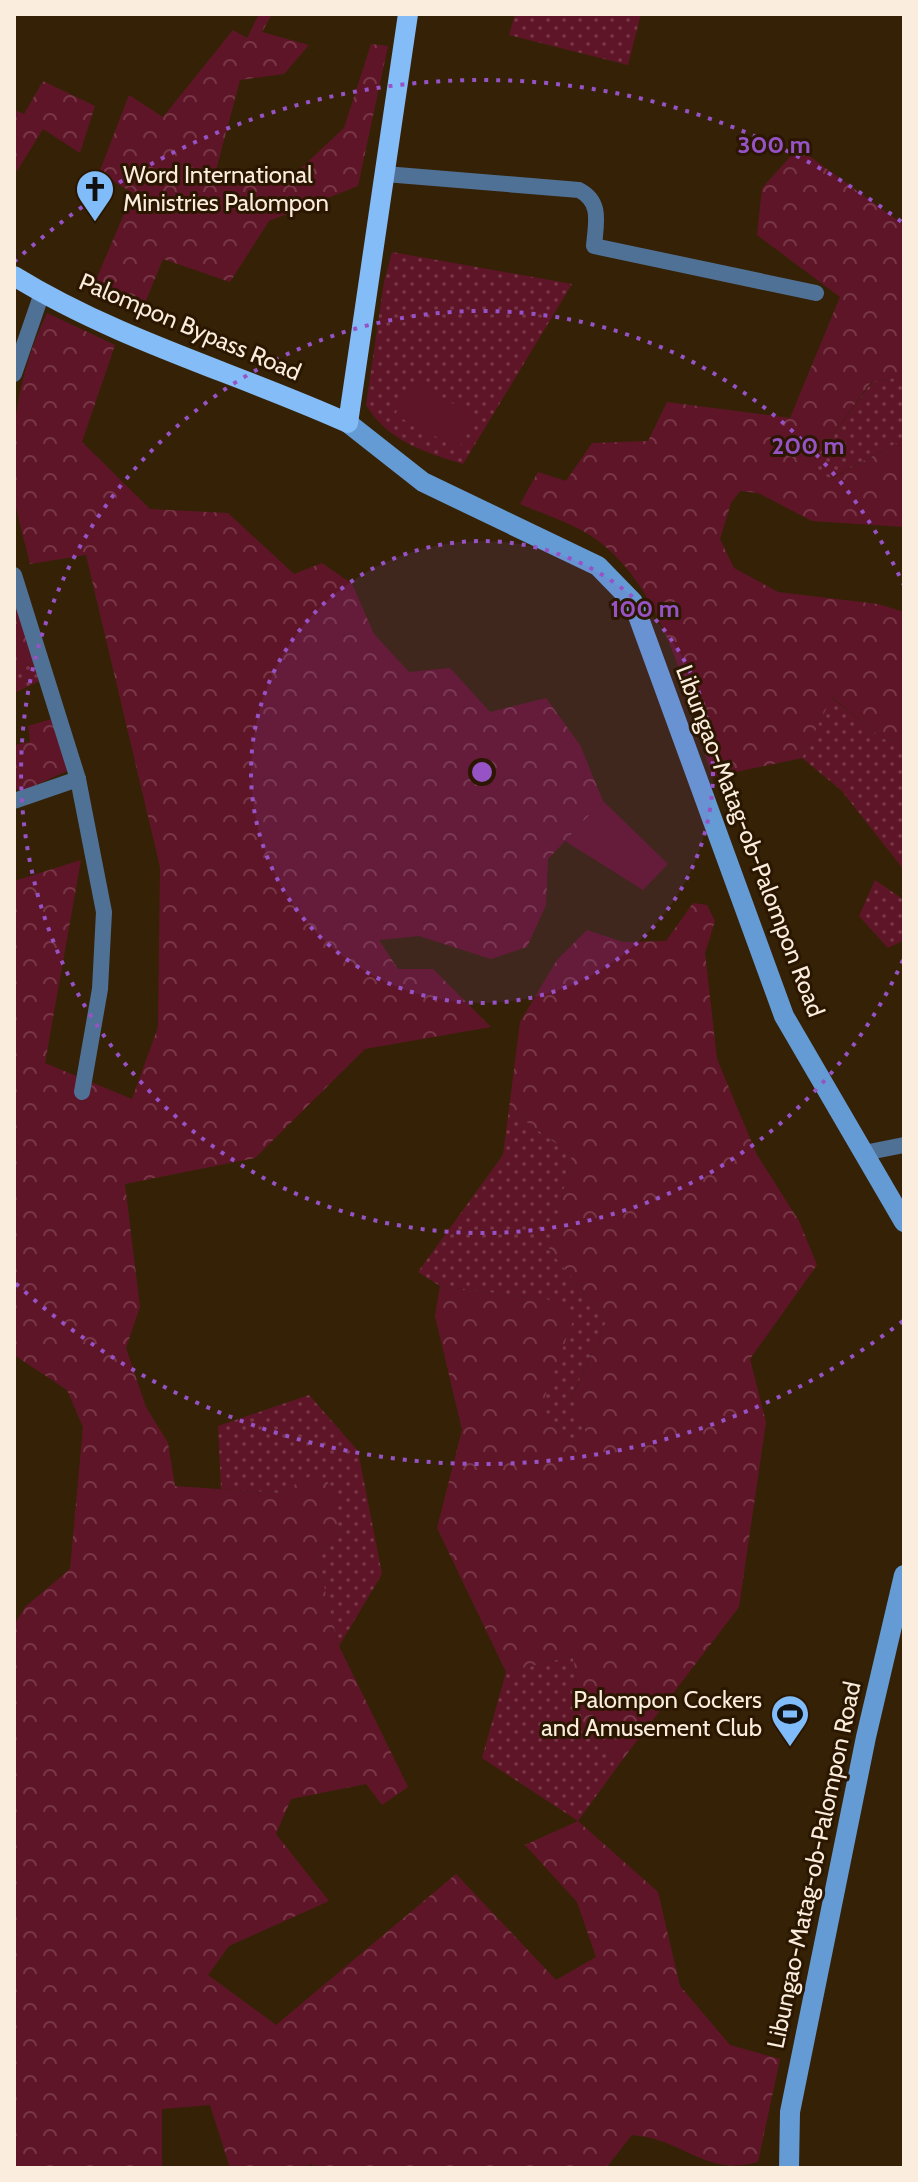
<svg xmlns="http://www.w3.org/2000/svg" width="918" height="2182" viewBox="0 0 918 2182" font-family="Cabin,sans-serif">
<style>
.grass{fill:url(#grass-dots)}
.forest{fill:url(#forest-crowns)}
.garden{fill:#5f1528}
.lines{fill:none;stroke-linecap:round;stroke-linejoin:round}
.street{stroke:#4f7195;stroke-width:16}
.secondary{stroke:#649bd5;stroke-width:20}
.primary{stroke:#83bcf7;stroke-width:20}
.ring{fill:none;stroke:#9553c5;stroke-width:4;stroke-dasharray:4 8}
.labels{text-anchor:middle;stroke-width:6;stroke-linejoin:round;paint-order:stroke}
.poi-label{font-size:24px;fill:#fbedde;stroke:#2b1700;text-anchor:start}
.street-label{font-size:24px;fill:#fbedde;stroke:#2b1700}
.centre{fill:#9553c5;stroke:#2b1700;stroke-width:4}
.ring-label{font-size:24px;text-anchor:middle;font-weight:bold;fill:#9553c5;stroke:#2b1700;stroke-width:6;stroke-linejoin:round;paint-order:stroke}
</style>
<defs>
<pattern id="grass-dots" width="8" height="8" patternUnits="userSpaceOnUse" patternTransform="scale(2)"><rect width="8" height="8" fill="#5f1528"/><path d="M2 2h.1M6 6h.1" fill="none" stroke="#773747" stroke-width="1.8" stroke-linecap="round"/></pattern>
<pattern id="forest-crowns" width="20" height="18" patternUnits="userSpaceOnUse" patternTransform="scale(2)"><rect width="20" height="18" fill="#5f1528"/><path d="M2 6a3 3 0 1 1 6 0M12 15a3 3 0 1 1 6 0" fill="none" stroke="#773747"/></pattern>
</defs>
<rect width="100%" height="100%" fill="#352106"/>
<!-- grass -->
<g class="grass">
<path d="M 515,14 L 641,14 L 628,65 L 509,35 Z"/>
<path d="M 392,252 L 572,284 L 463,464 C 424,452 388,441 366,405 L 384,282 Z"/>
<path d="M 904,376 L 904,439 L 830,479 L 810,466 L 872,382 Z"/>
<path d="M 36,663 L 42,680 L 14,693 L 14,667 Z"/>
<path d="M 831,697 L 883,739 L 904,742 L 904,870 L 841,790 L 802,758 Z"/>
<path d="M 875,880 L 904,900 L 904,940 L 888,948 L 859,916 Z"/>
<path d="M 509,1109 L 572,1155 L 549,1250 L 607,1320 L 572,1396 L 586,1433 L 576,1444 L 541,1407 L 550,1300 L 440,1286 L 418,1272 L 503,1155 Z"/>
<path d="M 309,1395 L 358,1451 L 382,1574 L 339,1646 L 316,1555 L 338,1528 L 318,1473 L 279,1493 L 221,1489 L 218,1426 Z"/>
<path d="M 573,1656 L 584,1733 L 620,1763 L 578,1821 L 482,1758 L 506,1672 Z"/>
</g>
<!-- forest -->
<g class="forest">
<path d="M 259,14 L 272,14 L 262,32 L 309,45 L 284,74 L 240,80 L 212,185 L 284,184 L 344,128 L 371,44 L 388,46 L 358,186 L 269,221 L 230,282 L 163,259 L 140,315 L 92,289 L 133,193 L 99,173 L 129,95 L 163,117 L 233,30 L 247,38 Z"/>
<path d="M 43,81 L 95,106 L 80,153 L 43,129 L 17,171 L 14,169 L 14,110 L 24,114 Z"/>
<path d="M 798,148 L 904,225 L 904,376 L 871,382 L 810,466 L 831,479 L 904,439 L 904,527 L 812,521 L 758,493 L 740,491 L 731,503 L 720,539 L 734,568 L 778,592 L 878,604 L 904,612 L 904,742 L 883,739 L 832,697 L 802,758 L 712,777 C 687,695 663,576 583,531 C 563,520 541,513 520,504 L 538,472 L 566,481 L 592,443 L 648,441 L 667,402 L 790,418 L 840,297 L 757,235 L 762,188 Z"/>
<path d="M 47,313 L 115,345 L 82,442 L 150,509 L 228,513 L 294,574 L 322,563 L 352,584 L 374,634 L 409,672 L 450,668 L 490,712 L 546,698 L 580,745 L 603,801 L 548,859 L 546,905 L 527,947 L 491,959 L 419,936 L 379,940 L 398,969 L 433,969 L 491,1027 L 365,1049 L 255,1158 L 125,1184 L 140,1307 L 126,1348 L 146,1407 L 168,1443 L 175,1486 L 279,1493 L 318,1472 L 337,1492 L 338,1528 L 316,1555 L 339,1646 L 408,1787 L 382,1805 L 366,1784 L 291,1799 L 276,1834 L 329,1901 L 229,1946 L 208,1975 L 276,2025 L 456,1874 L 556,1980 L 596,1957 L 577,1902 L 525,1845 L 578,1821 L 658,1892 L 680,1986 L 730,2045 L 780,2059 L 758,2162 C 705,2177 684,2139 632,2135 L 606,2168 L 316,2168 L 311,2164 L 304,2168 L 230,2168 L 210,2105 L 162,2109 L 162,2168 L 14,2168 L 14,1625 L 25,1607 L 70,1569 L 83,1427 L 67,1390 L 14,1355 L 14,881 L 81,860 L 45,1063 L 132,1099 L 158,1027 L 160,867 L 86,555 L 30,564 C 25,541 16,516 14,492 C 9,430 20,369 47,313 Z"/>
<path d="M 14,575 L 36,663 L 14,667 Z"/>
<path d="M 55,718 L 69,770 L 25,790 L 14,789 L 14,745 L 30,742 L 28,726 Z"/>
<path d="M 693,903 L 707,905 L 715,921 L 705,953 L 717,1059 L 757,1155 L 799,1221 L 817,1265 L 750,1359 L 766,1422 L 739,1607 L 620,1763 L 584,1733 L 573,1656 L 506,1672 L 437,1528 L 462,1430 L 435,1316 L 440,1286 L 550,1300 L 574,1318 L 541,1407 L 576,1444 L 586,1433 L 572,1397 L 607,1320 L 549,1250 L 572,1155 L 509,1109 L 520,1022 L 557,960 L 587,930 L 623,942 L 666,941 Z"/>
</g>
<!-- garden -->
<g class="garden">
<path d="M 413,382 L 476,416 L 459,449 L 395,415 Z"/>
<path d="M 603,801 L 668,864 L 643,890 L 565,841 Z"/>
</g>
<g class="lines">
<!-- street -->
<g class="street">
<path d="M 385,174 L 579,190 C 602,202 596,222 594,246 L 816,293"/>
<path d="M 14,374 L 42,293"/>
<path d="M 14,575 L 78,779 L 104,912 L 100,989 L 82,1092"/>
<path d="M 14,801 L 78,779"/>
<path d="M 864,1153 L 904,1145"/>
</g>
<!-- secondary -->
<g class="secondary">
<path d="M 348,423 L 423,482 L 598,566 L 633,602 L 784,1016 L 904,1222"/>
<path d="M 789,2168 L 790,2112 L 866,1737 L 904,1575"/>
</g>
<!-- primary -->
<path class="primary" d="M 14,276 C 118,340 237,373 348,423 L 408,14"/>
</g>
<!-- distance rings -->
<circle cx="482" cy="772" r="231" fill="#9553c5" fill-opacity=".12"/>
<g class="ring">
<circle cx="482" cy="772" r="231"/>
<path d="M903 960A461 461 0 1 1 903 584"/>
<path d="M903 1321A692 692 0 0 1 14 1282M14 262A692 692 0 0 1 903 223"/>
</g>
<!-- icons -->
<defs>
<g id="church-pin" transform="scale(2)"><path d="M0 17L-7.5 6A9.5 9.5 0 1 1 7.5 6Z" fill="#81bcfa" stroke="#2b1700"/><path d="M-1.2-6h2.4v3.5h3.3v2.4h-3.3V6h-2.4V-.1h-3.3v-2.4h3.3Z" fill="#111"/></g>
<g id="stadium-pin" transform="scale(2)"><path d="M0 17L-7.5 6A9.5 9.5 0 1 1 7.5 6Z" fill="#81bcfa" stroke="#2b1700"/><path d="M0-5a6.5 5 0 1 0 0 10a6.5 5 0 1 0 0-10ZM-3.5-1.8h7v3.6h-7Z" fill="#111"/></g>
</defs>
<g fill-rule="evenodd">
<use href="#church-pin" x="95" y="189"/>
<use href="#stadium-pin" x="790" y="1714"/>
</g>
<g class="labels">
<!-- poi labels -->
<g class="poi-label">
<text x="123" y="183">Word International<tspan x="123" dy="28">Ministries Palompon</tspan></text>
<text x="762" y="1708" text-anchor="end">Palompon Cockers<tspan x="762" dy="28">and Amusement Club</tspan></text>
</g>
<!-- street labels -->
<g class="street-label">
<text transform="translate(190 327) rotate(23)" y="8">Palompon Bypass Road</text>
<text transform="translate(750 841) rotate(69)" y="8">Libungao-Matag-ob-Palompon Road</text>
<text transform="translate(814 1865) rotate(-78)" y="8">Libungao-Matag-ob-Palompon Road</text>
</g>
</g>
<circle cx="482" cy="772" r="12" class="centre"/>
<g class="ring-label">
<text x="774" y="153">300 m</text>
<text x="808" y="454">200 m</text>
<text x="645" y="617">100 m</text>
</g>
<!-- border -->
<rect width="918" height="2182" fill="none" stroke="#fbedde" stroke-width="32"/>
</svg>
